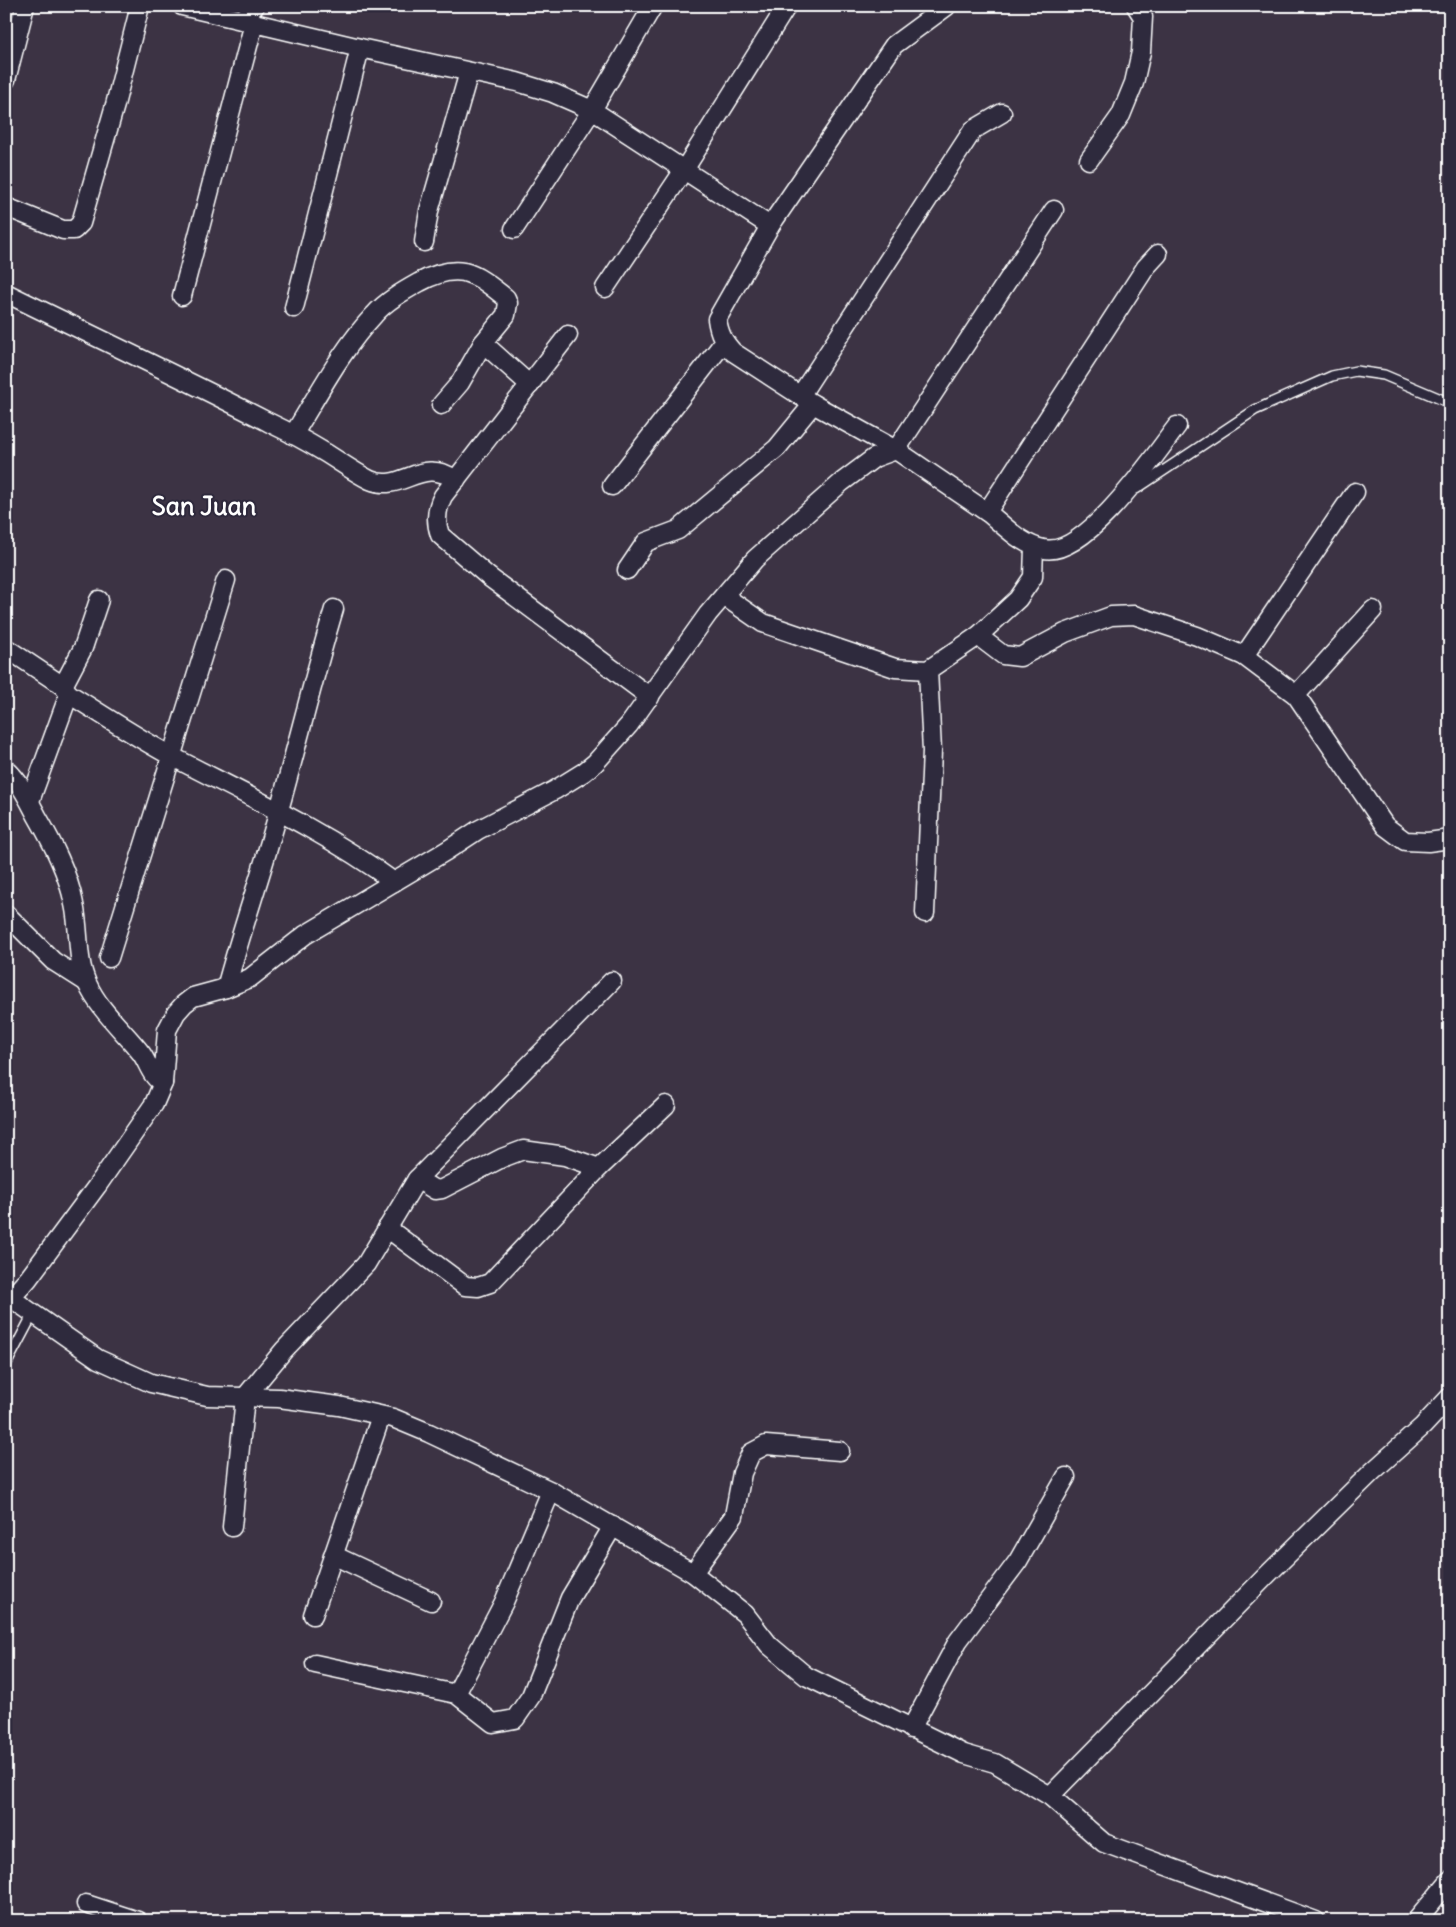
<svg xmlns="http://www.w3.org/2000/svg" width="1456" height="1927" viewBox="0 0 1456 1927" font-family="Delius,sans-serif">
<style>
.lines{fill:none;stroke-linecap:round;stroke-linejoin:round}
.service-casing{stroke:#fff;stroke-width:12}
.minor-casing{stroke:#fff;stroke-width:21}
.service{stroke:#2f2a3d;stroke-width:9}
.minor{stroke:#2f2a3d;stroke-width:18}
.labels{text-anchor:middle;stroke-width:4;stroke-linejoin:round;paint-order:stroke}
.town-label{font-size:25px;font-weight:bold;fill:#fff;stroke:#2f2a3d}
</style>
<rect width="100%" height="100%" fill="#3c3344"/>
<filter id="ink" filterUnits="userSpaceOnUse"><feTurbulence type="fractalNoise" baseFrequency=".02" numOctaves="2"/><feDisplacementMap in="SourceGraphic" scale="10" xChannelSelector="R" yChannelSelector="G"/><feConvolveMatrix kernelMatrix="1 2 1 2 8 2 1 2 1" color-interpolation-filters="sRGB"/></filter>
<g filter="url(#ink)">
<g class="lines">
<!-- service casing -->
<g class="service-casing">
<g id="service">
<path d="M 1136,489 L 1255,410 L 1332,376 L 1356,371 L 1384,375 L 1450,403"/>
<path d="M 6,1365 L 33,1314"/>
</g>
</g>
<!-- minor casing -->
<g class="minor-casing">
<g id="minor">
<path d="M 182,6 L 254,23"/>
<path d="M 947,6 L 894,45 L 770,226 L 717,319 C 719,333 723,341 733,352 L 813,404 L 896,450 L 987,512"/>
<path d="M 242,20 L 255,6"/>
<path d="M 6,80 L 25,6"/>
<path d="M 1089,160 L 1121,115 L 1134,83 L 1141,52 L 1143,17 L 1136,6"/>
<path d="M 6,207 L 63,230 L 74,230 L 81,223 L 115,105 L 140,6"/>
<path d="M 514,229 L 592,110 L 653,6"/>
<path d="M 424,242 L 429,211 L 469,72"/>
<path d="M 1158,254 L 1146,267 L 987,512 C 1005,526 1021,545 1044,549 C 1085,558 1155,455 1177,426"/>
<path d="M 605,288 L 684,170 L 785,9"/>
<path d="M 6,293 C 93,336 181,377 268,422 C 287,431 306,441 324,452 C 339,461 354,472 370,480 C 403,494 420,455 456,480"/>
<path d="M 182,296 L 254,23 L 360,48"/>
<path d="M 294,308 L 360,48 L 517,82 L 553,93 L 592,110 L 770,226"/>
<path d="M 568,335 L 443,496 C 436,509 435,521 440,535 L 489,577 L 650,697"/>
<path d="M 483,343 L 530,385"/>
<path d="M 800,396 L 973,130 L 1002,113"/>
<path d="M 293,435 C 318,395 341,350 374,315 C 386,301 404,291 420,282 C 433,275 448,269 464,272 C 480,276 493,288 506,298 L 508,303 L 506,315 L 483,343 L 460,383 L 441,405"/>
<path d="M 612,486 L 724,342"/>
<path d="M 627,570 L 646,542 L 678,530 L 777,448 L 813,404"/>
<path d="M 724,596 L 763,623 L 895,668 L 928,670 L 978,636 L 1018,599 L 1033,577 L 1034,547"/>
<path d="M 978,636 L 1003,655 L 1020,657 L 1065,633 L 1111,616 L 1134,615 L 1197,636 L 1244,656 L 1296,695 L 1385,826 L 1405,841 L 1428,842 L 1450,839"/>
<path d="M 6,648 L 63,686 L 69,694 C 103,715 137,738 173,757 C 248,796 326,832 394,882"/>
<path d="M 1244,656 L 1355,492"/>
<path d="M 63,686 L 83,648 L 99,600"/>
<path d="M 1296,695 L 1373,610"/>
<path d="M 6,769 C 21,783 28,799 37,816 C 53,844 68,873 74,904 C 80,930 76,959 87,983 C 99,1010 123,1030 141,1053 C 148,1062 151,1078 163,1083"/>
<path d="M 30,801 L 69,694"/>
<path d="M 925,913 L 932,751 L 928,670"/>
<path d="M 6,914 L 53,961 L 86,982"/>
<path d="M 109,958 L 226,580"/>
<path d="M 226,988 C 242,928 263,870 279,810 C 298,743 314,675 334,609"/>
<path d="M 417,1179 L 435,1190 L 442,1189 L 502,1158 L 523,1150 L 565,1156 L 599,1168"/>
<path d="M 387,1228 L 465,1286 L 478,1287 L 490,1283 L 599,1168 L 666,1105"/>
<path d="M 6,1297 L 11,1298 L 98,1359 L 151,1383 L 207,1396 L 279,1398 L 339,1406 L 393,1418 L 429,1433 L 551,1491 L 693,1573 L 745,1614 L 769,1645 L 806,1676 L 964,1754 L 995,1763 L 1050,1796 L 1104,1843 L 1316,1921"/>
<path d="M 11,1298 L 28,1279 L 97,1186 L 154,1104 L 163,1083 L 167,1030 L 176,1013 L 184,1004 L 193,997 L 226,988 L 250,978 L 305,935 L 446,851 L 478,830 L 555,790 L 584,772 L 595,763 L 629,725 L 708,614 L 755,559 L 842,482 L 874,458 L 896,450 L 1054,210"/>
<path d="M 232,1527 L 245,1397 L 284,1350 L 366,1264 L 417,1179 L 612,981"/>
<path d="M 333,1555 L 431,1601"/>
<path d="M 693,1573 L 734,1516 L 742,1473 L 751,1453 L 766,1445 L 840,1451"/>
<path d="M 313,1615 L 381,1416"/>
<path d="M 315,1664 L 456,1694 L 493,1723 L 515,1719 L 531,1696 L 570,1598 L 613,1526"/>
<path d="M 456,1694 L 504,1602 L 551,1491"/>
<path d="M 911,1729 L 958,1641 L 1018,1561 L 1066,1477"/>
<path d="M 1050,1796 L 1268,1574 L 1372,1472 L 1423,1426 L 1450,1397"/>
<path d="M 86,1904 L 138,1921"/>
<path d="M 1416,1921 L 1450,1880"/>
</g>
</g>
<!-- service -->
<use href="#service" class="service"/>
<!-- minor -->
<use href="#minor" class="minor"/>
</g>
</g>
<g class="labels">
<!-- town labels -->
<g class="town-label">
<text x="204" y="515">San Juan</text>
</g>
</g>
<!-- margin -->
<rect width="1456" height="1927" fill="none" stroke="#2f2a3d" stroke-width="25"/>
<rect x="12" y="12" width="1431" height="1902" fill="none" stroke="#fff" stroke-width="2" filter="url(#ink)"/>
</svg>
